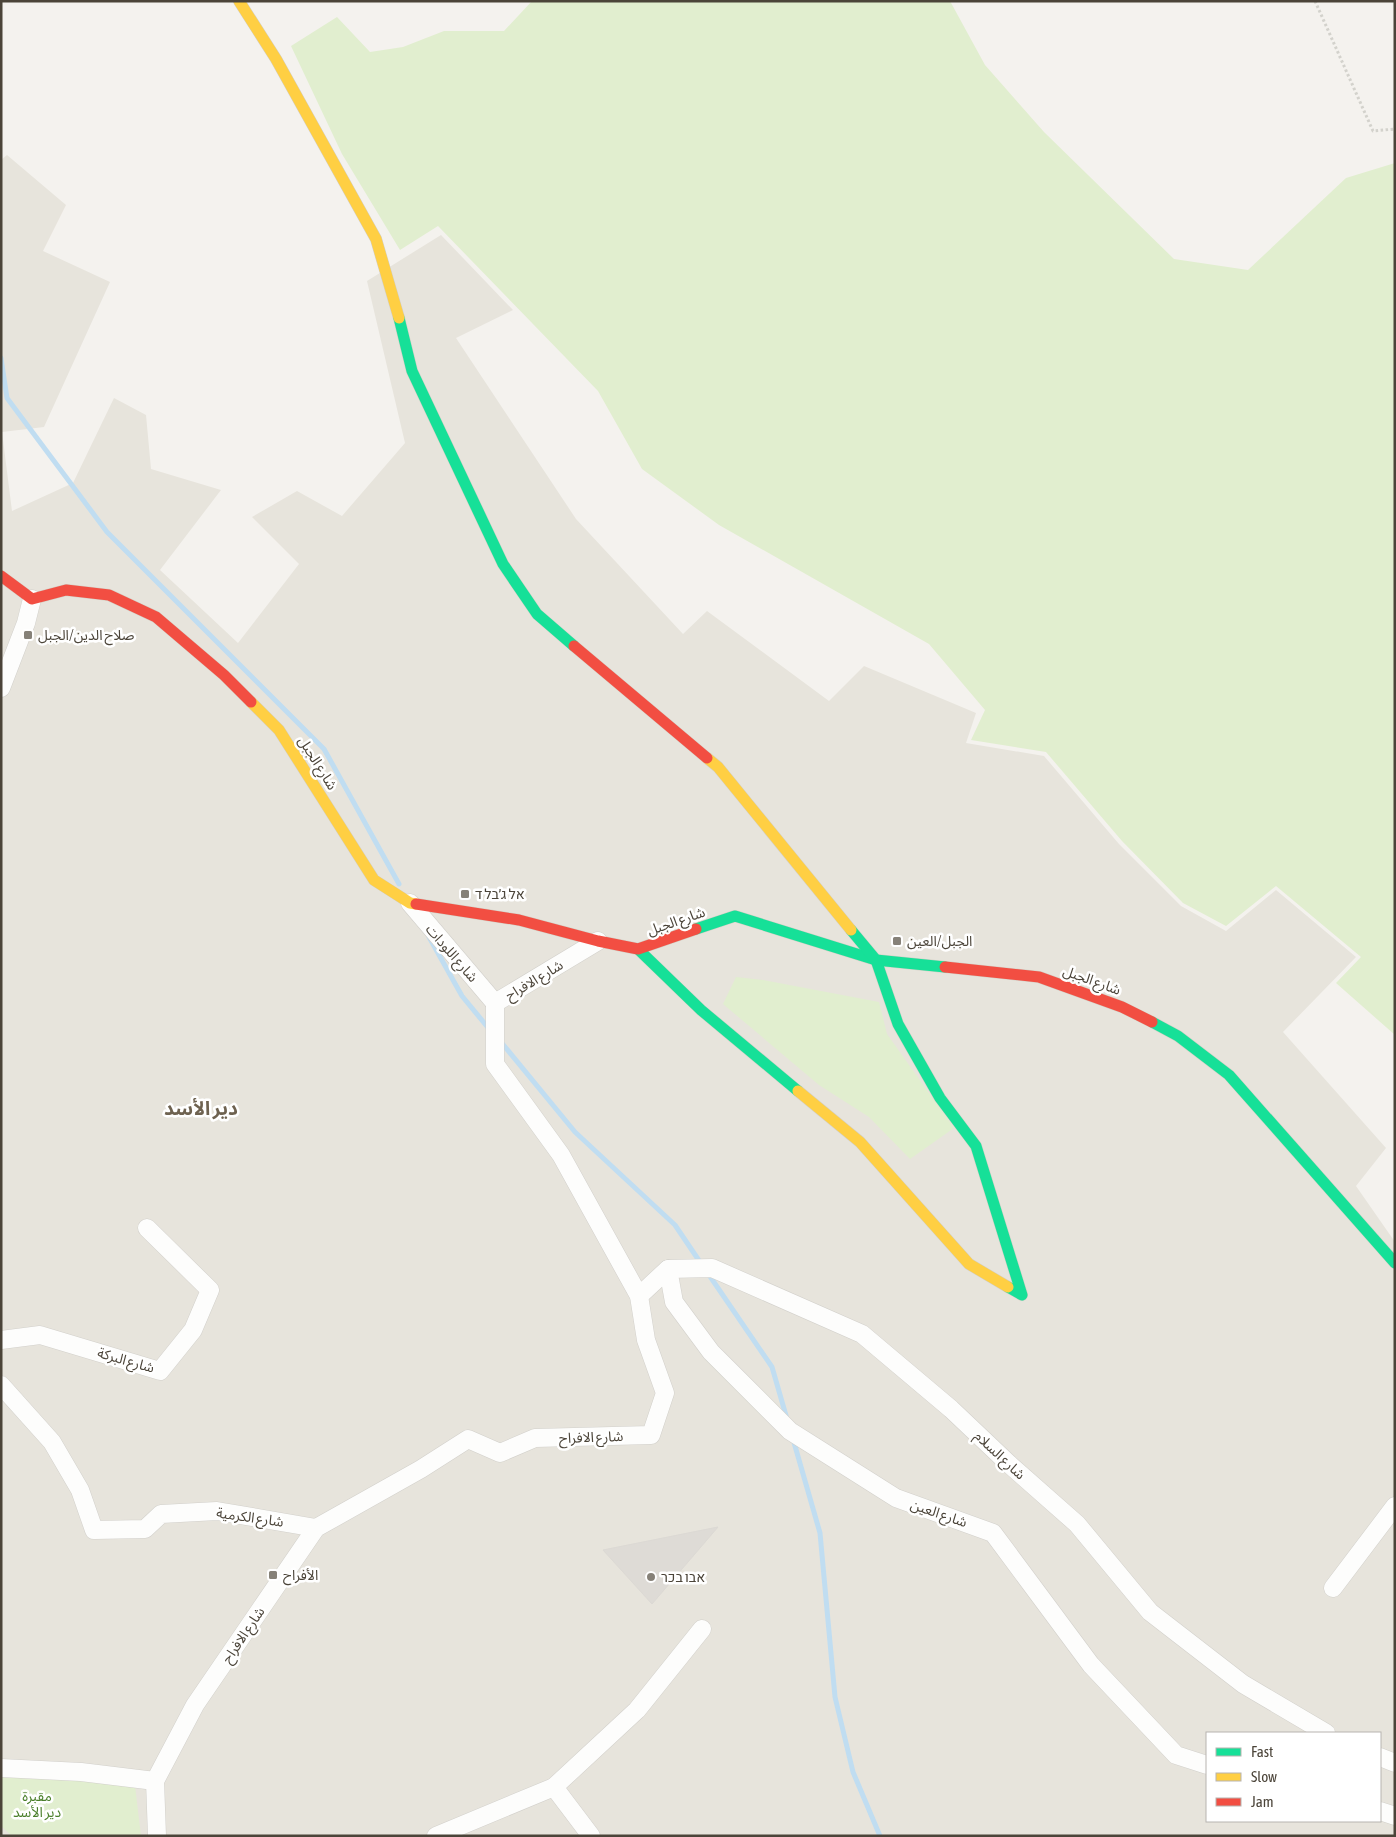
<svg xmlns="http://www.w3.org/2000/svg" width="1396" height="1837" viewBox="0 0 1396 1837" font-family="'Asap Condensed','Noto Sans Arabic',Heebo,sans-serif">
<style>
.residential{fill:#e7e4dc;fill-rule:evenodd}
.green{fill:#e1eecf}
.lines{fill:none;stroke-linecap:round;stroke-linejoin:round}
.stream{stroke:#c0ddf1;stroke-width:5}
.building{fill:#dedbd6;stroke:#dcd9d4}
.street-casing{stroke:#d2d0cb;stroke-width:19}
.fast-casing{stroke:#d3cfc5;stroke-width:12}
.slow-casing{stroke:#d3cfc5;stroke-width:12}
.jam-casing{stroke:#d3cfc5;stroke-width:12}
.path{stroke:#d3d2cc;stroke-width:3;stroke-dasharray:2.5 2.5;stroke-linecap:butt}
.street{stroke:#fdfdfc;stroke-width:18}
.fast{stroke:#16e098;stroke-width:11}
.slow{stroke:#ffcf43;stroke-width:11}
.jam{stroke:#f24e42;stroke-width:11}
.poi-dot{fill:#868178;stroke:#fff;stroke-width:2}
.labels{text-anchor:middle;stroke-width:5;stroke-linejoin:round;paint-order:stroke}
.poi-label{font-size:14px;fill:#4b4439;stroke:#fff;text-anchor:start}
.street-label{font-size:14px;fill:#4b4439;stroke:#fff}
.park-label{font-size:14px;fill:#4a7f2a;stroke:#fff}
.district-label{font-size:19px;font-weight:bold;fill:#6e6250;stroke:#fff}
</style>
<rect width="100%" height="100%" fill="#f4f2ee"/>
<!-- residential -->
<path class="residential" d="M 7,155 L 66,205 L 43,251 L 110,282 L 44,427 L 2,432 L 12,511 L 73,483 L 114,398 L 146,415 L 151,469 L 221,490 L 160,570 L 238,643 L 299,564 L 252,517 L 297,491 L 342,516 L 405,443 L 367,281 L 441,235 L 513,310 L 456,338 L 576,519 L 683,634 L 707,611 L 829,701 L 864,666 L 976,713 L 966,743 L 1044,756 L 1119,844 L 1181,906 L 1226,931 L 1276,890 L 1356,957 L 1283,1032 L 1386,1148 L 1356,1186 L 1395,1242 L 1395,1836 L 1,1836 L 1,160 ZM 1207,1733 L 1380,1733 L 1380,1821 L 1207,1821 Z"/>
<!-- green -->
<g class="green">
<path d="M 532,1 L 950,1 L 985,65 L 1044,132 L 1174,259 L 1248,270 L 1346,178 L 1395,163 L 1395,1035 L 1336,983 L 1361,957 L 1276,886 L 1226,926 L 1183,903 L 1122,841 L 1046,752 L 971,740 L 985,710 L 929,644 L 719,525 L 642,469 L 598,391 L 438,226 L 400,250 L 342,154 L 291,46 L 337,17 L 370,52 L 403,47 L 444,31 L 504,31 Z"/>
<path d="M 736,977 L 763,980 L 879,1002 L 887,1034 L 954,1128 L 910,1159 L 869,1117 L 819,1085 L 723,1004 Z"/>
<path d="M 1,1769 L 134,1777 L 141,1836 L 12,1836 L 1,1826 Z"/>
</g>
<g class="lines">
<!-- stream -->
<g class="stream">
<path d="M 1,358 L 7,398 L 107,532 L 324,749 L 399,884"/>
<path d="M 429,937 L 462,996 L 490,1030"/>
<path d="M 501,1042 L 575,1132 L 675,1225 L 702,1265"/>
<path d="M 707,1272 L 772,1367 L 787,1419"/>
<path d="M 793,1439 L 820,1533 L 835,1697 L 853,1772 L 880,1836"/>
</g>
</g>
<!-- building -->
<path class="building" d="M 718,1527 L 652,1604 L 603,1550 Z"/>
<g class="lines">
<!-- street casing -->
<g class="street-casing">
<g id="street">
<path d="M 1,688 L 26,623 L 32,599"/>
<path d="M 410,903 L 495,1003"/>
<path d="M 668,1269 L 674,1302 L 711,1352 L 790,1431 L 896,1498 L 993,1533 L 1091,1665 L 1176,1755 L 1207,1765"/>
<path d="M 639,1296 L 668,1269 L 712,1268 L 862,1334 L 951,1409 L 1009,1464 L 1077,1524 L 1150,1612 L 1243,1684 L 1326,1733"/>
<path d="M 1,1340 L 40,1335 L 160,1371 L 193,1330 L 210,1290 L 147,1228"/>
<path d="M 1,1385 L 52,1442 L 80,1490 L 94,1530 L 145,1529 L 161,1514 L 217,1511 L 316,1528"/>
<path d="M 1333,1588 L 1395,1506"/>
<path d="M 1380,1757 L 1395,1763"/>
<path d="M 1,1768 L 81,1772 L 155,1781"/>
<path d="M 554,1787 L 591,1836"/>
<path d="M 1380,1811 L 1395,1816"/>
<path d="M 157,1836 L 155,1781 L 195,1705 L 316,1528 L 421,1469 L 468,1439 L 500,1453 L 535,1438 L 651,1435 L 665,1393 L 646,1340 L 639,1296 L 561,1155 L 495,1064 L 495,1003 L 598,941"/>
<path d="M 436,1836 L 554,1787 L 637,1710 L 702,1629"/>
</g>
</g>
<!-- fast casing -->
<g class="fast-casing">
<g id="fast">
<path d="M 399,318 L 412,371 L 503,564 L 537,614 L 574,646"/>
<path d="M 696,929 L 735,916 L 876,960 L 945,967"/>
<path d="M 851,930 L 876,960 L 898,1024 L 940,1098 L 976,1146 L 1022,1295 L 1008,1287"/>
<path d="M 638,949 L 701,1010 L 798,1091"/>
<path d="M 1152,1022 L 1178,1036 L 1229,1075 L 1395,1263"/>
</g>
</g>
<!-- slow casing -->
<g class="slow-casing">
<g id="slow">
<path d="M 239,1 L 276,59 L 376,239 L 399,318"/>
<path d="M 251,702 L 279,730 L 374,880 L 410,903 L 416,904"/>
<path d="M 707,758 L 718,767 L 851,930"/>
<path d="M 798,1091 L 860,1142 L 969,1264 L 1008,1287"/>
</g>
</g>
<!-- jam casing -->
<g class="jam-casing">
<g id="jam">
<path d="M 1,576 L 32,599 L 66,590 L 109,595 L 156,617 L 224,675 L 251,702"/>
<path d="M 574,646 L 707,758"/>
<path d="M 416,904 L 519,920 L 598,941 L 638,949 L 696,929"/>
<path d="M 945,967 L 1039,977 L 1122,1007 L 1152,1022"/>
</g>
</g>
<!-- path -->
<path class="path" d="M 1315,1 L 1373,131 L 1395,129"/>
<!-- street -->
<use href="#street" class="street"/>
<!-- fast -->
<use href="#fast" class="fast"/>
<!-- slow -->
<use href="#slow" class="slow"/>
<!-- jam -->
<use href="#jam" class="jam"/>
</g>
<!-- markers -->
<g class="poi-dot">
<rect x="23" y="630" width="10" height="10" rx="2.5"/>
<rect x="460" y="889" width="10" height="10" rx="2.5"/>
<rect x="892" y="936" width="10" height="10" rx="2.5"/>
<rect x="268" y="1570" width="10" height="10" rx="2.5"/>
<circle cx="651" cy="1577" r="5"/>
</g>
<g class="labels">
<!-- poi labels -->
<g class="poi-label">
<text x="38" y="640">صلاح الدين/الجبل</text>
<text x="475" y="899">אל ג׳בל ד</text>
<text x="907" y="946">الجبل/العين</text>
<text x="283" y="1580">الأفراح</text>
<text x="661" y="1582">אבו בכר</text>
</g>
<!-- street labels -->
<g class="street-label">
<text transform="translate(318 763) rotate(58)" y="5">شارع الجبل</text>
<text transform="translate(676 921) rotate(-19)" y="5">شارع الجبل</text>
<text transform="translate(452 953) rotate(49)" y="5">شارع اللودات</text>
<text transform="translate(534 980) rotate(-31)" y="5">شارع الافراح</text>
<text transform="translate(1092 980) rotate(20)" y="5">شارع الجبل</text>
<text transform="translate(126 1360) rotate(16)" y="5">شارع البركة</text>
<text transform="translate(591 1437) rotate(-2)" y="5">شارع الافراح</text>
<text transform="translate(1000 1455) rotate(43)" y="5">شارع السلام</text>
<text transform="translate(939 1513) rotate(19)" y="5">شارع العين</text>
<text transform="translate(250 1517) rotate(8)" y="5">شارع الكرمية</text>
<text transform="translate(243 1635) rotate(-56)" y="5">شارع الافراح</text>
</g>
<!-- park labels -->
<g class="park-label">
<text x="37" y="1801">مقبرة<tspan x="37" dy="16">دير الأسد</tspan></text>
</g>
<!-- district labels -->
<g class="district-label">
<text x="201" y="1115">دير الأسد</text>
</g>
</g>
<!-- border -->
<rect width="1396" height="1837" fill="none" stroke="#4b4439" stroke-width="5"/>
<!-- legend -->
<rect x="1206" y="1732" width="175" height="90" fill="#ffffff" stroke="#b7b4b0"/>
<rect x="1216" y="1748" width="25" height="8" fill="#16e098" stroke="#b7b4b0"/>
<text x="1251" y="1757" font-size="15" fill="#4b4439">Fast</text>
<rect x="1216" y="1773" width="25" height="8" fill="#ffcf43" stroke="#b7b4b0"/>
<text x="1251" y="1782" font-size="15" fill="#4b4439">Slow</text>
<rect x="1216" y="1798" width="25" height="8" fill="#f24e42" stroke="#b7b4b0"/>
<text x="1251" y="1807" font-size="15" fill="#4b4439">Jam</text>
</svg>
